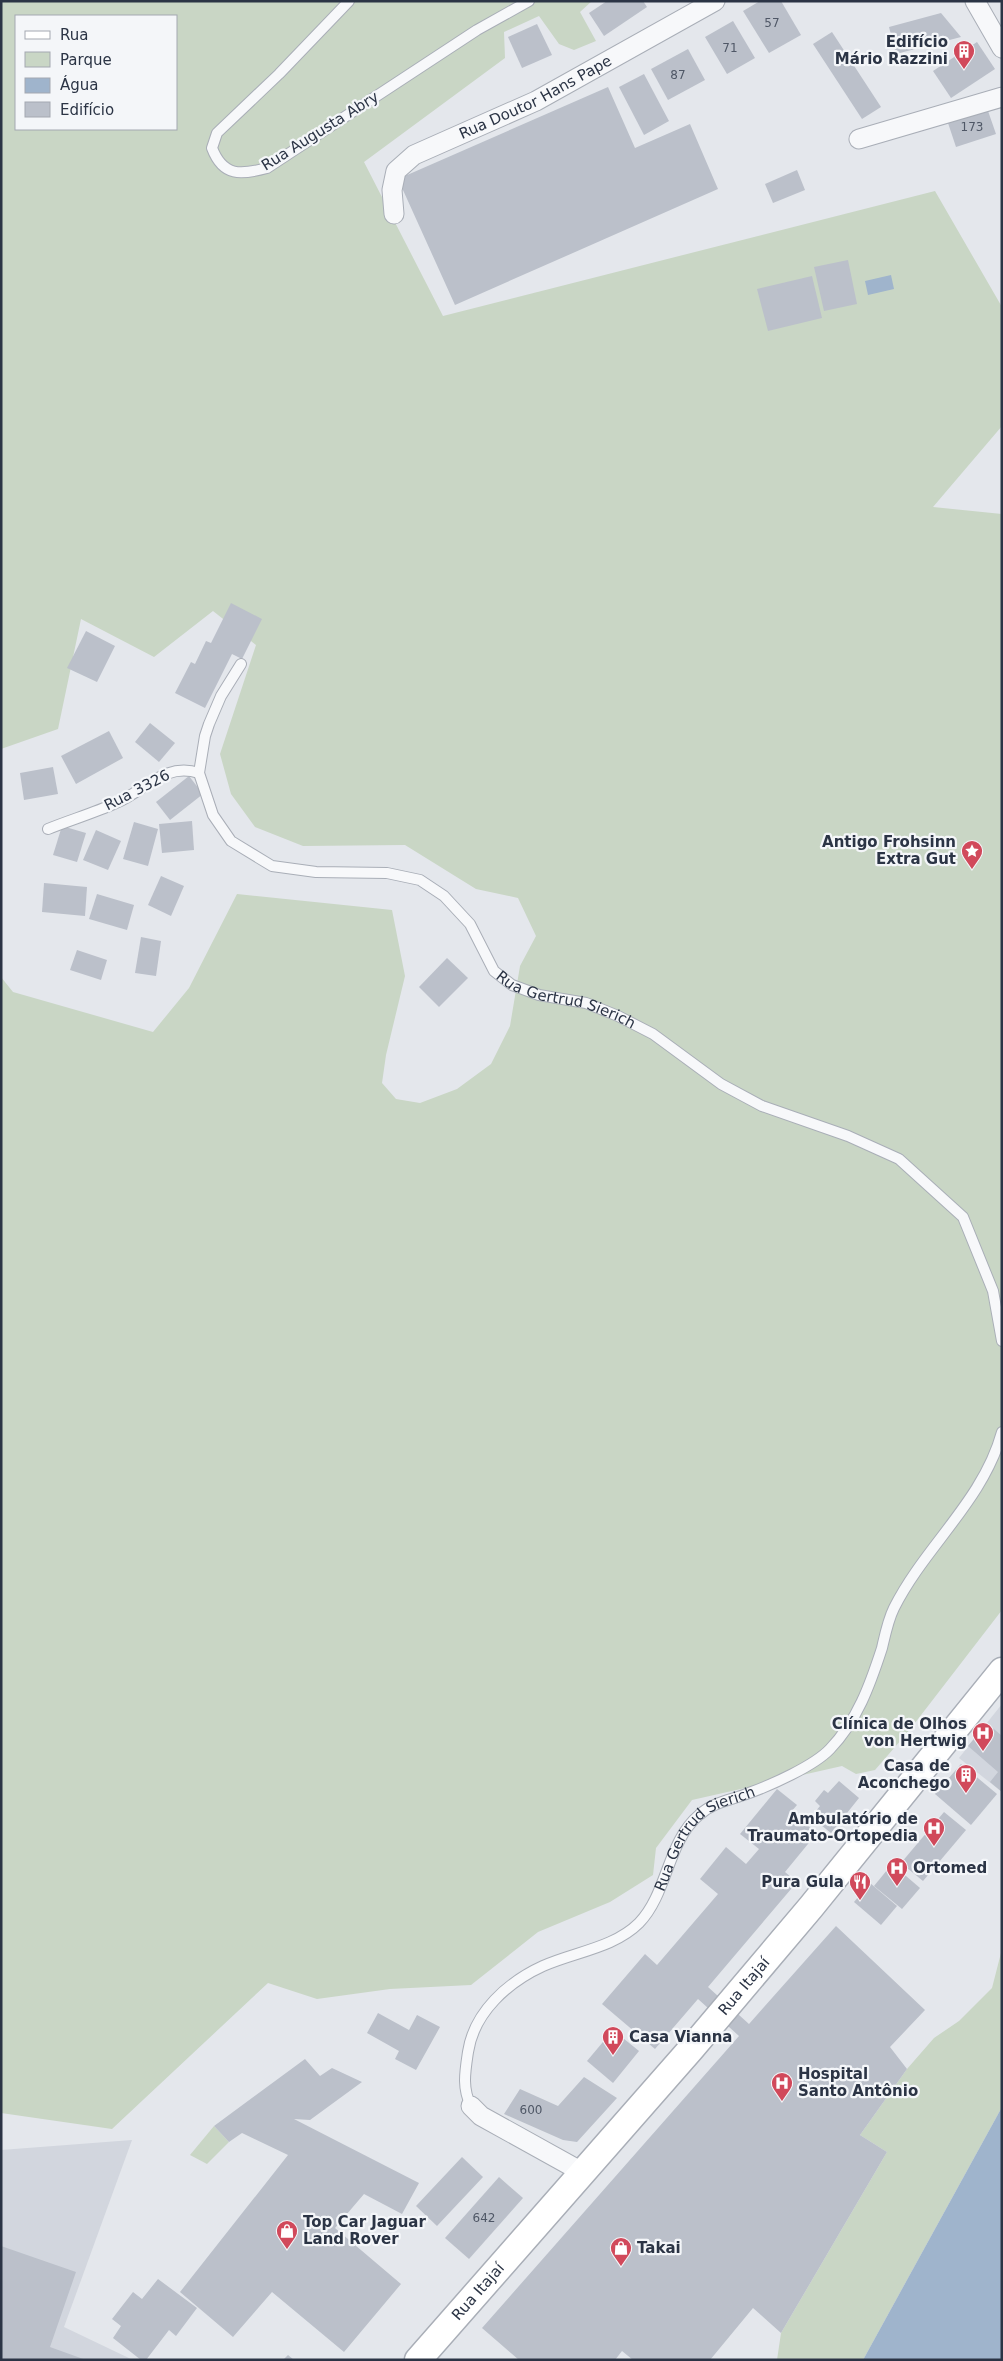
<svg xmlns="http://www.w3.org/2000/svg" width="1003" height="2361" viewBox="0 0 1003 2361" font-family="'DejaVu Sans',sans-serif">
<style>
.built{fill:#d2d6de}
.green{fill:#c9d6c5;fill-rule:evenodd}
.water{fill:#9fb4cc}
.building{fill:#bbc0ca}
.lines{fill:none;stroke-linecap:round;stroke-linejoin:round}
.service-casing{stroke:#a9aeb7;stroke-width:12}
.minor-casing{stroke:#a9aeb7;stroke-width:21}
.secondary-casing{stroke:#a9aeb7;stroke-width:29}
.service{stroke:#f7f8fa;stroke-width:10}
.minor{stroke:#f7f8fa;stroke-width:19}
.secondary{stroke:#fff;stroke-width:26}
.labels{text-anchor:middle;stroke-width:4.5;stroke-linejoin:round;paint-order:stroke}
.number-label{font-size:12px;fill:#4f5766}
.poi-label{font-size:15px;font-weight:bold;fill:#2b3445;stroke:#f4f6f9;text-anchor:end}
.street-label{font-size:15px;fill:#2b3445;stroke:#f4f6f9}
</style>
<rect width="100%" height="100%" fill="#e4e7ec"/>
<!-- built -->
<g class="built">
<path d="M 1002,1704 L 1002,1792 L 959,1758 Z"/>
<path d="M 132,2140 L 64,2327 L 133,2360 L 1,2360 L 1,2150 Z"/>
</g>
<!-- green -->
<g class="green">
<path d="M 1,1 L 592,1 L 580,12 L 596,41 L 574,50 L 559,44 L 539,16 L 504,32 L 505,58 L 364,162 L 443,316 L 935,191 L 1002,307 L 1002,426 L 933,507 L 1002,514 L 1002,1610 L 908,1732 L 875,1770 L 856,1774 L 842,1766 L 692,1800 L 656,1848 L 653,1875 L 610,1902 L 538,1932 L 471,1985 L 390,1989 L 317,1999 L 268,1983 L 112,2129 L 1,2113 L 1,977 L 13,992 L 153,1032 L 189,988 L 237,894 L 392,910 L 405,976 L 386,1055 L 382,1083 L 396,1099 L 420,1103 L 457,1089 L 491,1064 L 510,1026 L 520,966 L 536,936 L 518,898 L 476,889 L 405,845 L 303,846 L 255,827 L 231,794 L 220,754 L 256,645 L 213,611 L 154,657 L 81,619 L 58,729 L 1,749 ZM 16,16 L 176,16 L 176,129 L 16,129 Z"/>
<path d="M 1002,1949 L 1002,2107 L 863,2360 L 777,2360 L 781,2333 L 887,2152 L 860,2135 L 907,2069 L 934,2038 L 959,2021 L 992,1988 Z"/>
<path d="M 214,2126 L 229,2142 L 207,2164 L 190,2155 Z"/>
</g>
<!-- water -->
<g class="water">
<path d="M 891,275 L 894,289 L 868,295 L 865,281 Z"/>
<path d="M 1002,2107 L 1002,2360 L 863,2360 Z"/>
</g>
<!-- building -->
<g class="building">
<path d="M 607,1 L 643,1 L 647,7 L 604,36 L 589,13 Z"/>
<path d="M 760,1 L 781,1 L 801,35 L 769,53 L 743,11 Z"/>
<path d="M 941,13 L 961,37 L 896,54 L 889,27 Z"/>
<path d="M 733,21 L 755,58 L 727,74 L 705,37 Z"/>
<path d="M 537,24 L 552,55 L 522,68 L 508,37 Z"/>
<path d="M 832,32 L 881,107 L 862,119 L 813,44 Z"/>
<path d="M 977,42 L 995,69 L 951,98 L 933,71 Z"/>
<path d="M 688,49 L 705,80 L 668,100 L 651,69 Z"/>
<path d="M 644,74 L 669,121 L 644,135 L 619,87 Z"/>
<path d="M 608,87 L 635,148 L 690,124 L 718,189 L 455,305 L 398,179 Z"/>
<path d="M 987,108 L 996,134 L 956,147 L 947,120 Z"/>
<path d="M 797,170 L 805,190 L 773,203 L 765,184 Z"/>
<path d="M 848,260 L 857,304 L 824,311 L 814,267 Z"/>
<path d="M 812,276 L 822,318 L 768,331 L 757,289 Z"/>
<path d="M 231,603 L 262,619 L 242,659 L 232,654 L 205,708 L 175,693 L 191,662 L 195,664 L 206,641 L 211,643 Z"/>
<path d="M 86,631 L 115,646 L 97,682 L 67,668 Z"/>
<path d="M 150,723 L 175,743 L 159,762 L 135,742 Z"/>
<path d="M 109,731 L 123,758 L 76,784 L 61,756 Z"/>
<path d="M 53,767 L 58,794 L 24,800 L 20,773 Z"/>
<path d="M 189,776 L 203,794 L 170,820 L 156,802 Z"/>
<path d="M 192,821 L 194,850 L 162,853 L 159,824 Z"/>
<path d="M 134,822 L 158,829 L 148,866 L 123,859 Z"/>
<path d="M 62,826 L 86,833 L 77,862 L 53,855 Z"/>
<path d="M 96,830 L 121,841 L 108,870 L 83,860 Z"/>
<path d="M 161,876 L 184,886 L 171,916 L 148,905 Z"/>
<path d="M 44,883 L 87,887 L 85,916 L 42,912 Z"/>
<path d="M 97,894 L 134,905 L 127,930 L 89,919 Z"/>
<path d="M 141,937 L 161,941 L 156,976 L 135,973 Z"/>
<path d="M 77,950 L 107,960 L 101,980 L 70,970 Z"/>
<path d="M 447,958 L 468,978 L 439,1007 L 419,987 Z"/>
<path d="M 987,1723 L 1002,1736 L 1002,1792 L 990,1782 L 998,1772 L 968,1746 Z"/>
<path d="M 961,1764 L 997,1794 L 971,1825 L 935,1794 Z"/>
<path d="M 839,1781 L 859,1798 L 831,1833 L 811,1817 L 820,1806 L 815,1801 L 824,1790 L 828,1793 Z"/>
<path d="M 777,1789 L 797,1805 L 791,1812 L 817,1833 L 785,1872 L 797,1882 L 708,1987 L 749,2024 L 836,1926 L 925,2010 L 890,2047 L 907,2069 L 860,2135 L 887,2152 L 781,2333 L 753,2308 L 710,2360 L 633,2360 L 622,2351 L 615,2360 L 519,2360 L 482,2328 L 739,2036 L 698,1999 L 655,2049 L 602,2004 L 645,1954 L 657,1965 L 718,1894 L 700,1879 L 726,1847 L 746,1864 L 759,1849 L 740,1834 Z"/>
<path d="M 944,1812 L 966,1830 L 923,1881 L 901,1863 Z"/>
<path d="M 892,1864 L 920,1888 L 902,1909 L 874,1886 Z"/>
<path d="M 870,1883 L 897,1906 L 881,1925 L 854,1902 Z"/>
<path d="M 378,2013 L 409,2030 L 417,2015 L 440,2027 L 416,2070 L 395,2059 L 399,2051 L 367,2033 Z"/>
<path d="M 613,2030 L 639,2051 L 613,2083 L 587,2061 Z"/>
<path d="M 305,2059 L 320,2076 L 332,2068 L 362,2082 L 310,2120 L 294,2119 L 419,2183 L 402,2214 L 364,2194 L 335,2228 L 401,2284 L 344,2352 L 272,2292 L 233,2337 L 180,2292 L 288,2155 L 242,2133 L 229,2142 L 214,2126 Z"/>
<path d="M 584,2077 L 617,2098 L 577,2142 L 563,2140 L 504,2114 L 520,2089 L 558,2106 Z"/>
<path d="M 462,2157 L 483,2177 L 437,2226 L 416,2206 Z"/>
<path d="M 499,2177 L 523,2198 L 469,2259 L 445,2238 Z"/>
<path d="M 1,2246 L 76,2272 L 50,2347 L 86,2360 L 1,2360 Z"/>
<path d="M 158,2279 L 197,2308 L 176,2336 L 169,2330 L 146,2360 L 141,2360 L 113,2338 L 121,2326 L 112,2319 L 133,2292 L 142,2299 Z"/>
<path d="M 288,2355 L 294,2360 L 283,2360 Z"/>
</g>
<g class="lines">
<!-- service casing -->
<g class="service-casing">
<g id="service">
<path d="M 349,1 L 279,74 L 217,133 L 212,148 C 223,177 241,175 267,168 L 477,30 L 529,1"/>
<path id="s1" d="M 241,664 L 221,696 L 209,724 L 205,736 L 199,773 L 213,815 L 231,841 L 272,866 L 316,872 L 387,873 L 420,880 L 444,896 L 470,924 L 494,971 L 512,985 L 539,995 L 586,1003 L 618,1016 L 653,1034 L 721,1084 L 762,1106 L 848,1136 L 899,1159 L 963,1217 L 993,1291 L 1002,1341"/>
<path d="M 48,829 C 70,820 94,813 116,803 C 145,791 164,762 199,773"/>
<path id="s2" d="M 471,2106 C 462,2088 465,2072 468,2052 C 474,2012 508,1982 543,1966 C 574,1952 614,1948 639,1923 C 668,1893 667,1842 699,1815 C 713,1802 732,1800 749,1793 C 771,1785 814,1766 830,1749 C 857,1721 870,1685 882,1648 C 885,1635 888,1620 894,1608 C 925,1546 983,1501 1002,1432"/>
</g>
</g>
<!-- minor casing -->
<g class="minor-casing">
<g id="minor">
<path d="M 975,1 L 1002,48"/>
<path d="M 859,139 L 1002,97"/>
<path id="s3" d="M 394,214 L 392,190 L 396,171 L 414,155 L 536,101 L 715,1"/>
<path d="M 471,2106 L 481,2116 L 582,2172"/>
</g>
</g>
<!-- secondary casing -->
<g class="secondary-casing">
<g id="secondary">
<path id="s4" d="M 418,2360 L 691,2049 L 811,1907 L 1002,1671"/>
</g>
</g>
<!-- service -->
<use href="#service" class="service"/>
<!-- minor -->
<use href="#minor" class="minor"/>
<!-- secondary -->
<use href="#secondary" class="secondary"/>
</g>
<!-- icons -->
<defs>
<g id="building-pin" transform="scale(1.125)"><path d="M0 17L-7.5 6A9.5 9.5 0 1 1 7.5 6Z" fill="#d1495b" stroke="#f4f6f9"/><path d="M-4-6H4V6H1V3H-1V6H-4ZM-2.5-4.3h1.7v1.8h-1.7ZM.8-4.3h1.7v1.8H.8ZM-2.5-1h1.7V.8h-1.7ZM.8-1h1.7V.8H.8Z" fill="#fff"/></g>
<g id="sight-pin" transform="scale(1.125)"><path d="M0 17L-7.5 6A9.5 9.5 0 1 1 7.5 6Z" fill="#d1495b" stroke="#f4f6f9"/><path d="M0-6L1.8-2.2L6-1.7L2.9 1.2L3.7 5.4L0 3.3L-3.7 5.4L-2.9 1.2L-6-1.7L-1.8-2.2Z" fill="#fff"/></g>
<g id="hospital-pin" transform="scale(1.125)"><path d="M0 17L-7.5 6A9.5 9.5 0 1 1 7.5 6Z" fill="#d1495b" stroke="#f4f6f9"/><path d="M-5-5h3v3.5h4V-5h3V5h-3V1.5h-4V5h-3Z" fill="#fff"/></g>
<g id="restaurant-pin" transform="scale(1.125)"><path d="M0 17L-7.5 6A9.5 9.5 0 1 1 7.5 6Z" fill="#d1495b" stroke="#f4f6f9"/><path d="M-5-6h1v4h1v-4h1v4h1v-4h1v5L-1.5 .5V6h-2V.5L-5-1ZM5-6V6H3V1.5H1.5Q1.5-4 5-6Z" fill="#fff"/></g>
<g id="shop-pin" transform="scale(1.125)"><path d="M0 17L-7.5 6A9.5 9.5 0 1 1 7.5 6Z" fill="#d1495b" stroke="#f4f6f9"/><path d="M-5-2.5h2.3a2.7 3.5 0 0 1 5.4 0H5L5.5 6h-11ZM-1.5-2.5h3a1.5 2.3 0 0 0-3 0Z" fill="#fff"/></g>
</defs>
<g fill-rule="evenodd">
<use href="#building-pin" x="964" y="51"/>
<use href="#sight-pin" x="972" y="851"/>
<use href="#hospital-pin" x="983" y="1733"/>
<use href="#building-pin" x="966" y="1775"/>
<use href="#hospital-pin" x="934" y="1828"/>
<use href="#hospital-pin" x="897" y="1868"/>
<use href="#restaurant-pin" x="860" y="1882"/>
<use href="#building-pin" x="613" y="2037"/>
<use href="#hospital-pin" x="782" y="2083"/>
<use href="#shop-pin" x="287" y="2231"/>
<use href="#shop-pin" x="621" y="2248"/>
</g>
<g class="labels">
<!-- number labels -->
<g class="number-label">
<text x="772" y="27">57</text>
<text x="730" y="52">71</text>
<text x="678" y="79">87</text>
<text x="972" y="131">173</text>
<text x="531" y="2114">600</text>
<text x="484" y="2222">642</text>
</g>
<!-- poi labels -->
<g class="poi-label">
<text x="948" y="47">Edifício<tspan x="948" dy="17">Mário Razzini</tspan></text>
<text x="956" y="847">Antigo Frohsinn<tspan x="956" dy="17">Extra Gut</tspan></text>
<text x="967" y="1729">Clínica de Olhos<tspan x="967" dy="17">von Hertwig</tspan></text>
<text x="950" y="1771">Casa de<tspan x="950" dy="17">Aconchego</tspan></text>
<text x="918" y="1824">Ambulatório de<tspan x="918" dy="17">Traumato-Ortopedia</tspan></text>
<text x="913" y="1873" text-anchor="start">Ortomed</text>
<text x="844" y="1887">Pura Gula</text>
<text x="629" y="2042" text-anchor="start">Casa Vianna</text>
<text x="798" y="2079" text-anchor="start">Hospital<tspan x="798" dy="17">Santo Antônio</tspan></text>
<text x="303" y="2227" text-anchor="start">Top Car Jaguar<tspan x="303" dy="17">Land Rover</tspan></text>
<text x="637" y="2253" text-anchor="start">Takai</text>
</g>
<!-- street labels -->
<g class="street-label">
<text dy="5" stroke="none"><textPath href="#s3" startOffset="202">Rua Doutor Hans Pape</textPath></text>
<text transform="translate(320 131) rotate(-32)" y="5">Rua Augusta Abry</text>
<text transform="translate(137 790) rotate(-27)" y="5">Rua 3326</text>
<text dy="5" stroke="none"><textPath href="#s1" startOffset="590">Rua Gertrud Sierich</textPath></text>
<text dy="5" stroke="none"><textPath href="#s2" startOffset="392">Rua Gertrud Sierich</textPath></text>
<text dy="5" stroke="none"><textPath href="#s4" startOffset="496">Rua Itajaí</textPath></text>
<text dy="5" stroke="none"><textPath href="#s4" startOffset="91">Rua Itajaí</textPath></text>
</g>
</g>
<!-- border -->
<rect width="1003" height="2361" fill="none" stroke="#2b3445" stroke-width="5"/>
<!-- legend -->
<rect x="15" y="15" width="162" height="115" fill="#f4f6f9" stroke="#a4a8b1"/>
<rect x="25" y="31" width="25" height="8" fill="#ffffff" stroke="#a4a8b1"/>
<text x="60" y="40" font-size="15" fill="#2b3445">Rua</text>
<rect x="25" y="52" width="25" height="15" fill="#c9d6c5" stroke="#a4a8b1"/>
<text x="60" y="65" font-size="15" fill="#2b3445">Parque</text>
<rect x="25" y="78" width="25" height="15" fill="#9fb4cc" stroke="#a4a8b1"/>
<text x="60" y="90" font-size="15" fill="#2b3445">Água</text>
<rect x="25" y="102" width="25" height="15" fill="#bbc0ca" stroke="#a4a8b1"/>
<text x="60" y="115" font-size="15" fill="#2b3445">Edifício</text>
</svg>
